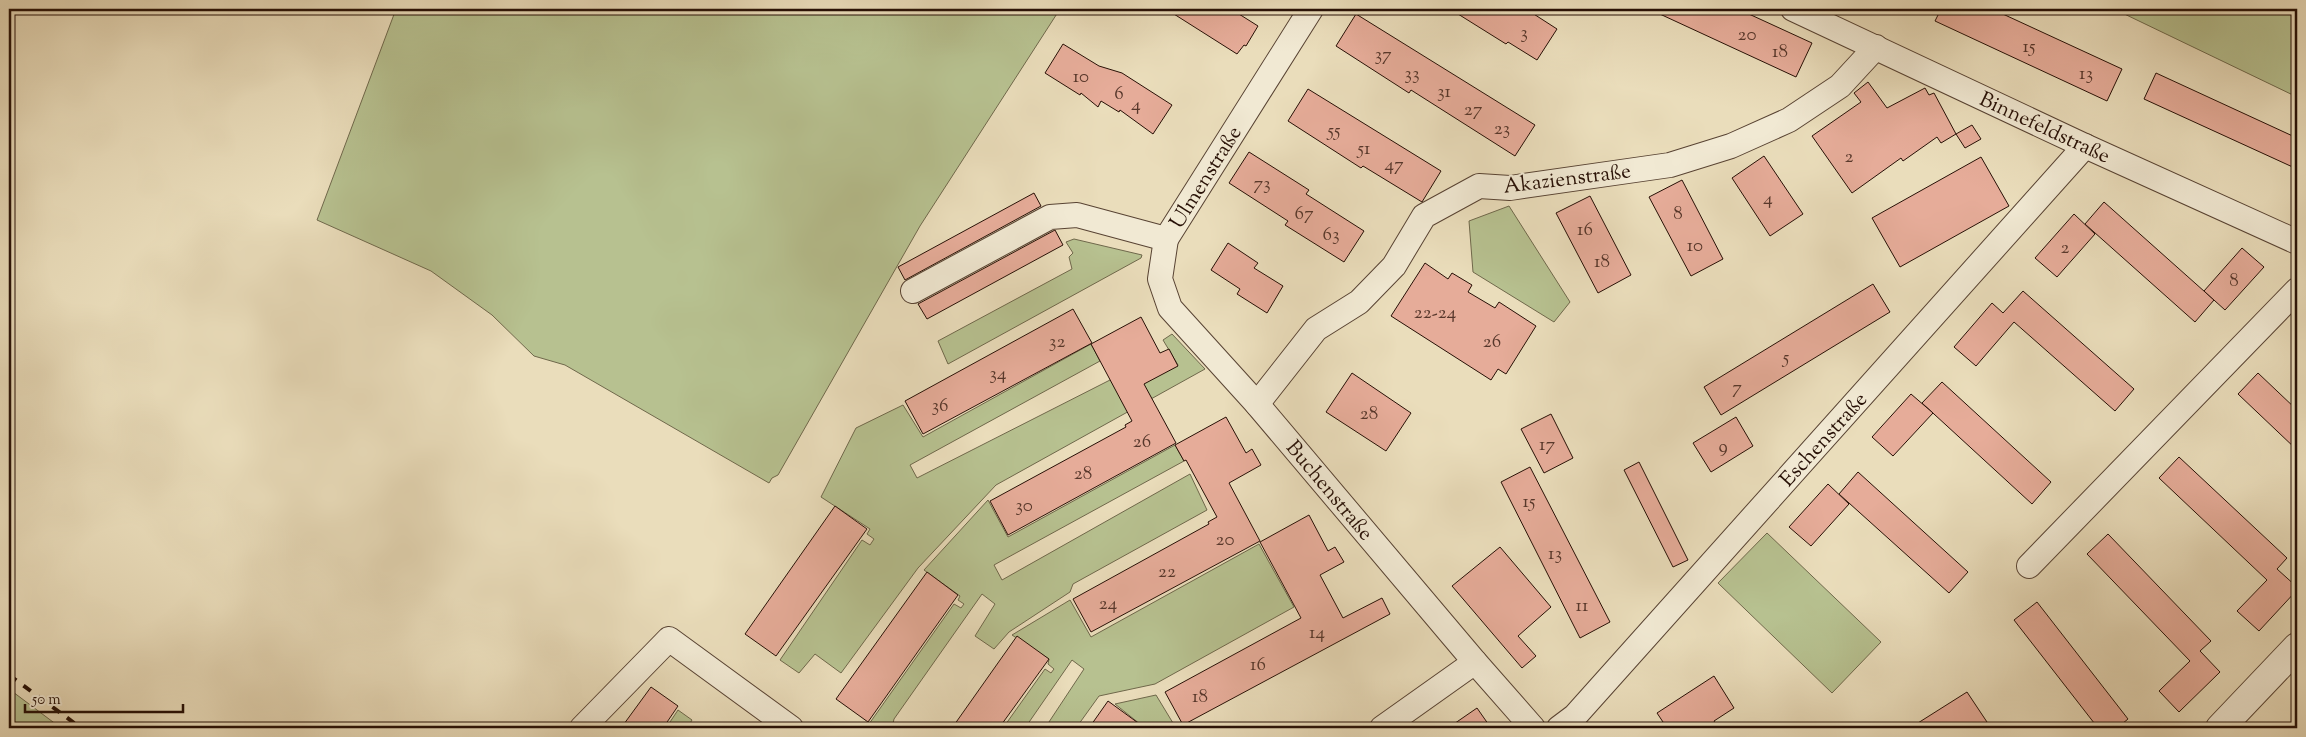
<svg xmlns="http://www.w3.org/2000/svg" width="2306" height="737" viewBox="0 0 2306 737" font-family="'Sorts Mill Goudy',serif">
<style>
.green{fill:#b7c190;stroke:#6f684b}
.building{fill:#e6ac99;stroke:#271006}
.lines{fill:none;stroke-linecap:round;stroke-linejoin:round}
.minor-casing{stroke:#584333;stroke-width:26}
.tertiary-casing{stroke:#584333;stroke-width:30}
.minor{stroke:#f1e9d3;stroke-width:24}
.tertiary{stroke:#f1e9d3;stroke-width:28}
.rail{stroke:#271006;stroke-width:4;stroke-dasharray:9 9;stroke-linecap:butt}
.labels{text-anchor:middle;stroke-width:4;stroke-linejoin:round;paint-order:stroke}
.number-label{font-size:19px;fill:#57372b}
.street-label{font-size:21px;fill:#271006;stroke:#f1e9d3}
</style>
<rect width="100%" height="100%" fill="#eaddbb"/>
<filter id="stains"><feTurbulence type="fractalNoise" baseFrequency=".004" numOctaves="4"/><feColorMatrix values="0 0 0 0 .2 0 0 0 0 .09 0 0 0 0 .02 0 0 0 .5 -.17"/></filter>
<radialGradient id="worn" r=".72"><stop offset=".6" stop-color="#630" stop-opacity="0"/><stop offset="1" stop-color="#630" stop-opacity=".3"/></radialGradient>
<!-- green -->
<g class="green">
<path d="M 396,9 L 1060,9 L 920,226 L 778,475 L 772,478 L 769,483 L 565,365 L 534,356 L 492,315 L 431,271 L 317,220 Z"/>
<path d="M 2114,9 L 2297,9 L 2297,97 Z"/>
<path d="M 1509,206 L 1570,302 L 1554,322 L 1473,272 L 1469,221 Z"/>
<path d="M 1074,239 L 1142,255 L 1141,258 L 948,364 L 938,341 L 1072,269 L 1069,257 L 1073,253 L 1066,242 Z"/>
<path d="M 1172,334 L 1205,369 L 996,485 L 918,568 L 841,673 L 815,654 L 799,673 L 780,660 L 862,540 L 870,545 L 874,539 L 867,534 L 870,529 L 821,497 L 856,428 L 903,405 L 923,437 L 1091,344 L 1100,361 L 910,465 L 917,478 L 1110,380 L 1178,365 L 1163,340 Z"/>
<path d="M 1175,445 L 1184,461 L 994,565 L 1002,580 L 1190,474 L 1207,510 L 1073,584 L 1070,592 L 1009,632 L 994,649 L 975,636 L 995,604 L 982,594 L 894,719 L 892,728 L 874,728 L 869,724 L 954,604 L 961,608 L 964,604 L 958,600 L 960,596 L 924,570 L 988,500 L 1008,537 Z"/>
<path d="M 1767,533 L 1881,642 L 1832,693 L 1718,583 Z"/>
<path d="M 1259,544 L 1294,607 L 1155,684 L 1099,696 L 1076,728 L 1045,728 L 1084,669 L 1072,660 L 1025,728 L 1003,728 L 1045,669 L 1051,673 L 1054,669 L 1048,664 L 1049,659 L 1012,635 L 1070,600 L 1091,637 Z"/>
<path d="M 9,689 L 61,728 L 9,728 Z"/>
<path d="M 1156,695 L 1176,728 L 1145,728 L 1115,704 Z"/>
<path d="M 678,710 L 692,720 L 687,728 L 666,728 Z"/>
</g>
<!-- building -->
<g class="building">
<path d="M 1166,9 L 1231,9 L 1258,26 L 1246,46 L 1244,45 L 1237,54 Z"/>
<path d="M 1450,9 L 1526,9 L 1557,29 L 1537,60 L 1508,42 L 1506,44 Z"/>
<path d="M 1649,9 L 1738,9 L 1812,43 L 1796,77 Z"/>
<path d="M 1941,9 L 1992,9 L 2122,69 L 2107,101 L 1935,21 Z"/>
<path d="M 1356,14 L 1535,125 L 1515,156 L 1411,90 L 1409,93 L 1336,46 Z"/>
<path d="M 1063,44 L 1099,66 L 1122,73 L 1172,105 L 1153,134 L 1120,110 L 1119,112 L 1101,101 L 1098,107 L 1081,93 L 1080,95 L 1045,73 Z"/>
<path d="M 2156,73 L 2297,138 L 2297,169 L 2144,99 Z"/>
<path d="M 1868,82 L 1887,108 L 1925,88 L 1929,95 L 1934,93 L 1956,134 L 1941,143 L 1937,137 L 1903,161 L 1901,158 L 1852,193 L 1812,136 L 1861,102 L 1854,93 Z"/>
<path d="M 1308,89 L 1441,171 L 1422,202 L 1363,166 L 1361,168 L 1288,121 Z"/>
<path d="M 1972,125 L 1981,139 L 1965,148 L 1956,134 Z"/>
<path d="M 1249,152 L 1309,190 L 1306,194 L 1364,231 L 1344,262 L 1285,225 L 1288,221 L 1229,183 Z"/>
<path d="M 1764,156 L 1803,214 L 1770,236 L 1732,178 Z"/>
<path d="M 1981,157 L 2009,206 L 1900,267 L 1872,218 Z"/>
<path d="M 1682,180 L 1723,259 L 1691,276 L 1649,197 Z"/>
<path d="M 1034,193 L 1041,206 L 905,280 L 898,267 Z"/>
<path d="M 1590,196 L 1631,275 L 1598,293 L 1556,213 Z"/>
<path d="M 2104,202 L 2214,300 L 2195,322 L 2085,224 Z"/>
<path d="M 2074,214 L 2095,234 L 2057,277 L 2035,258 Z"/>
<path d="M 1055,230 L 1063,245 L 927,319 L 918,304 Z"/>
<path d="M 1228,243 L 1258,263 L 1254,268 L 1283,286 L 1267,313 L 1237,294 L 1240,289 L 1211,270 Z"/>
<path d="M 2242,248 L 2264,267 L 2225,310 L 2204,291 Z"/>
<path d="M 1425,263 L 1448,279 L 1452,273 L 1472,285 L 1468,292 L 1495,308 L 1499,302 L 1536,326 L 1506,374 L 1498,369 L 1491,380 L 1391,316 Z"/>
<path d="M 1873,284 L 1890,312 L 1721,415 L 1704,387 Z"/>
<path d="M 2023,291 L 2134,389 L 2115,411 L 2014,322 L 1976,366 L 1954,347 L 1992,303 L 2003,313 Z"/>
<path d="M 1073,309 L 1092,343 L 923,434 L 905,401 Z"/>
<path d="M 1141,317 L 1160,353 L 1169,349 L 1178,366 L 1144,384 L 1176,443 L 1008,535 L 990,501 L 1126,427 L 1125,425 L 1132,421 L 1091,344 Z"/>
<path d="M 1352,373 L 1411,413 L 1386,451 L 1326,412 Z"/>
<path d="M 2258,373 L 2297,410 L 2297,450 L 2238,394 Z"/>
<path d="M 1942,382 L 2051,482 L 2032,504 L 1922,403 Z"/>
<path d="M 1911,394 L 1933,413 L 1893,456 L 1872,437 Z"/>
<path d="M 1551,414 L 1573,458 L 1544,473 L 1521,429 Z"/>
<path d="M 1226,417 L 1246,453 L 1252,449 L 1261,465 L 1229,483 L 1260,541 L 1091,632 L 1073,599 L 1209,524 L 1208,522 L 1217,517 L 1186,460 L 1184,461 L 1175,445 Z"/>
<path d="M 1736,417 L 1753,446 L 1711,472 L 1693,443 Z"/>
<path d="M 2179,457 L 2287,558 L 2277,569 L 2297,587 L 2297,590 L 2259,631 L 2237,611 L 2267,580 L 2159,478 Z"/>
<path d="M 1639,462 L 1688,560 L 1673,567 L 1624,470 Z"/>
<path d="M 1530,467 L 1610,622 L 1580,638 L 1501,482 Z"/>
<path d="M 1858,472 L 1968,572 L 1949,593 L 1839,494 Z"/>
<path d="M 1828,484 L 1849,504 L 1811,546 L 1789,527 Z"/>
<path d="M 835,506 L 867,529 L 776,656 L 745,634 Z"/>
<path d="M 1309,515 L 1328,551 L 1335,547 L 1344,562 L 1320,575 L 1343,618 L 1382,598 L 1390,614 L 1183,725 L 1165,692 L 1301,618 L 1260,542 Z"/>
<path d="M 2108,534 L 2211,641 L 2200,651 L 2220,672 L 2179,712 L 2159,691 L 2190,661 L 2087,554 Z"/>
<path d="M 1500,547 L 1551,607 L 1518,636 L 1536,656 L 1522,668 L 1452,586 Z"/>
<path d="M 927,572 L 958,595 L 868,722 L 836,699 Z"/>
<path d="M 2037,602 L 2128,719 L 2117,728 L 2098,728 L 2014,620 Z"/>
<path d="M 1017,636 L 1049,659 L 999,728 L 952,728 Z"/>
<path d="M 1714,676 L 1734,708 L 1714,721 L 1718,728 L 1667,728 L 1657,713 Z"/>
<path d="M 651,687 L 678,706 L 663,728 L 621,728 Z"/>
<path d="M 1967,692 L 1991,728 L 1910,728 Z"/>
<path d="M 1108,701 L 1145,728 L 1089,728 Z"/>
<path d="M 1477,708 L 1491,728 L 1448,728 Z"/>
</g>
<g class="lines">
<!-- minor casing -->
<g class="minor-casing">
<g id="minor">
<path d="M 1793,9 L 2085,146 L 2297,242"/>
<path d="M 1166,239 L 1160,279 L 1170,308 L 1257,404 L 1475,662 L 1533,728"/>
<path d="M 913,291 L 1050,217 L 1077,215 L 1166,239 L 1311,9"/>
<path d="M 1257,404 L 1316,329 L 1359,302 L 1394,266 L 1424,216 L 1479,186 L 1510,188 L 1670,165 L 1731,146 L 1789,120 L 1840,86 L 1876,47"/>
<path d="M 2029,566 L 2297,290"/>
<path d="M 582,728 L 669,639 L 791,728"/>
<path d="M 1382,728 L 1475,662"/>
<path d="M 1559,728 L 1575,716 L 2085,146"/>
</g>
</g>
<!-- tertiary casing -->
<g class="tertiary-casing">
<path id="tertiary" d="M 2220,728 L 2297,647"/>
</g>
<!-- minor -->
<use href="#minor" class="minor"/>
<!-- tertiary -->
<use href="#tertiary" class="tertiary"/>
<!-- rail -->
<path class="rail" d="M 9,675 L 81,728"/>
</g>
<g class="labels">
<!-- number labels -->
<g class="number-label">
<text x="1524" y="38">3</text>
<text x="1747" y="40">20</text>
<text x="2029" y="52">15</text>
<text x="1780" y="57">18</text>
<text x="1383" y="60">37</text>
<text x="1412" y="79">33</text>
<text x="2086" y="79">13</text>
<text x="1081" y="82">10</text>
<text x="1444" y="97">31</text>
<text x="1119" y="99">6</text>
<text x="1136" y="110">4</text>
<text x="1473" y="115">27</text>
<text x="1502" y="134">23</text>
<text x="1334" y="136">55</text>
<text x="1364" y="154">51</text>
<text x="1849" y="162">2</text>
<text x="1394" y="170">47</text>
<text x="1262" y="189">73</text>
<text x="1768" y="204">4</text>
<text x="1304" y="219">67</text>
<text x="1678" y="219">8</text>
<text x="1585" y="235">16</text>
<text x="1331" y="240">63</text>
<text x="1695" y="251">10</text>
<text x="2065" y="253">2</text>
<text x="1602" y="267">18</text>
<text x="2234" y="286">8</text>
<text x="1435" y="318">22-24</text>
<text x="1057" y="347">32</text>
<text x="1492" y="347">26</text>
<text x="1786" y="363">5</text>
<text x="998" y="379">34</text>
<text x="1737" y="393">7</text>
<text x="940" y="411">36</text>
<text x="1369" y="419">28</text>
<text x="1142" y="447">26</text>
<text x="1547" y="450">17</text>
<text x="1723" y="452">9</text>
<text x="1083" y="479">28</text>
<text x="1529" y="507">15</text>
<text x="1024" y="511">30</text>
<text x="1225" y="545">20</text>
<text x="1555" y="559">13</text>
<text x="1167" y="577">22</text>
<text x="1108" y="609">24</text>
<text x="1582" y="611">11</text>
<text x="1317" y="638">14</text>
<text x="1258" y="670">16</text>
<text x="1200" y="702">18</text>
</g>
<!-- street labels -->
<g class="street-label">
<text transform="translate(2045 127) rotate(25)" y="7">Binnefeldstraße</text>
<text transform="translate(1205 177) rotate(-58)" y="7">Ulmenstraße</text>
<text transform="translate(1567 178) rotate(-7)" y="7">Akazienstraße</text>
<text transform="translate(1823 439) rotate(-48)" y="7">Eschenstraße</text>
<text transform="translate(1330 490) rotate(50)" y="7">Buchenstraße</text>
</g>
</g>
<!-- margin -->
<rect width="2306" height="737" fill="none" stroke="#eaddbb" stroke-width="30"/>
<rect x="10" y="10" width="2286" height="717" fill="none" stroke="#271006" stroke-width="2.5"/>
<rect x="15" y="15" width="2276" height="707" fill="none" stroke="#271006"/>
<!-- scale -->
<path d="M25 704v8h158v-8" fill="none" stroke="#271006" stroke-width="2.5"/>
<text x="32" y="704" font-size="15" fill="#271006" stroke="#f1e9d3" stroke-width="4" paint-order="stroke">50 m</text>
<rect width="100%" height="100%" filter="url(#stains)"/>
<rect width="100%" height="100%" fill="url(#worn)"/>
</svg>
